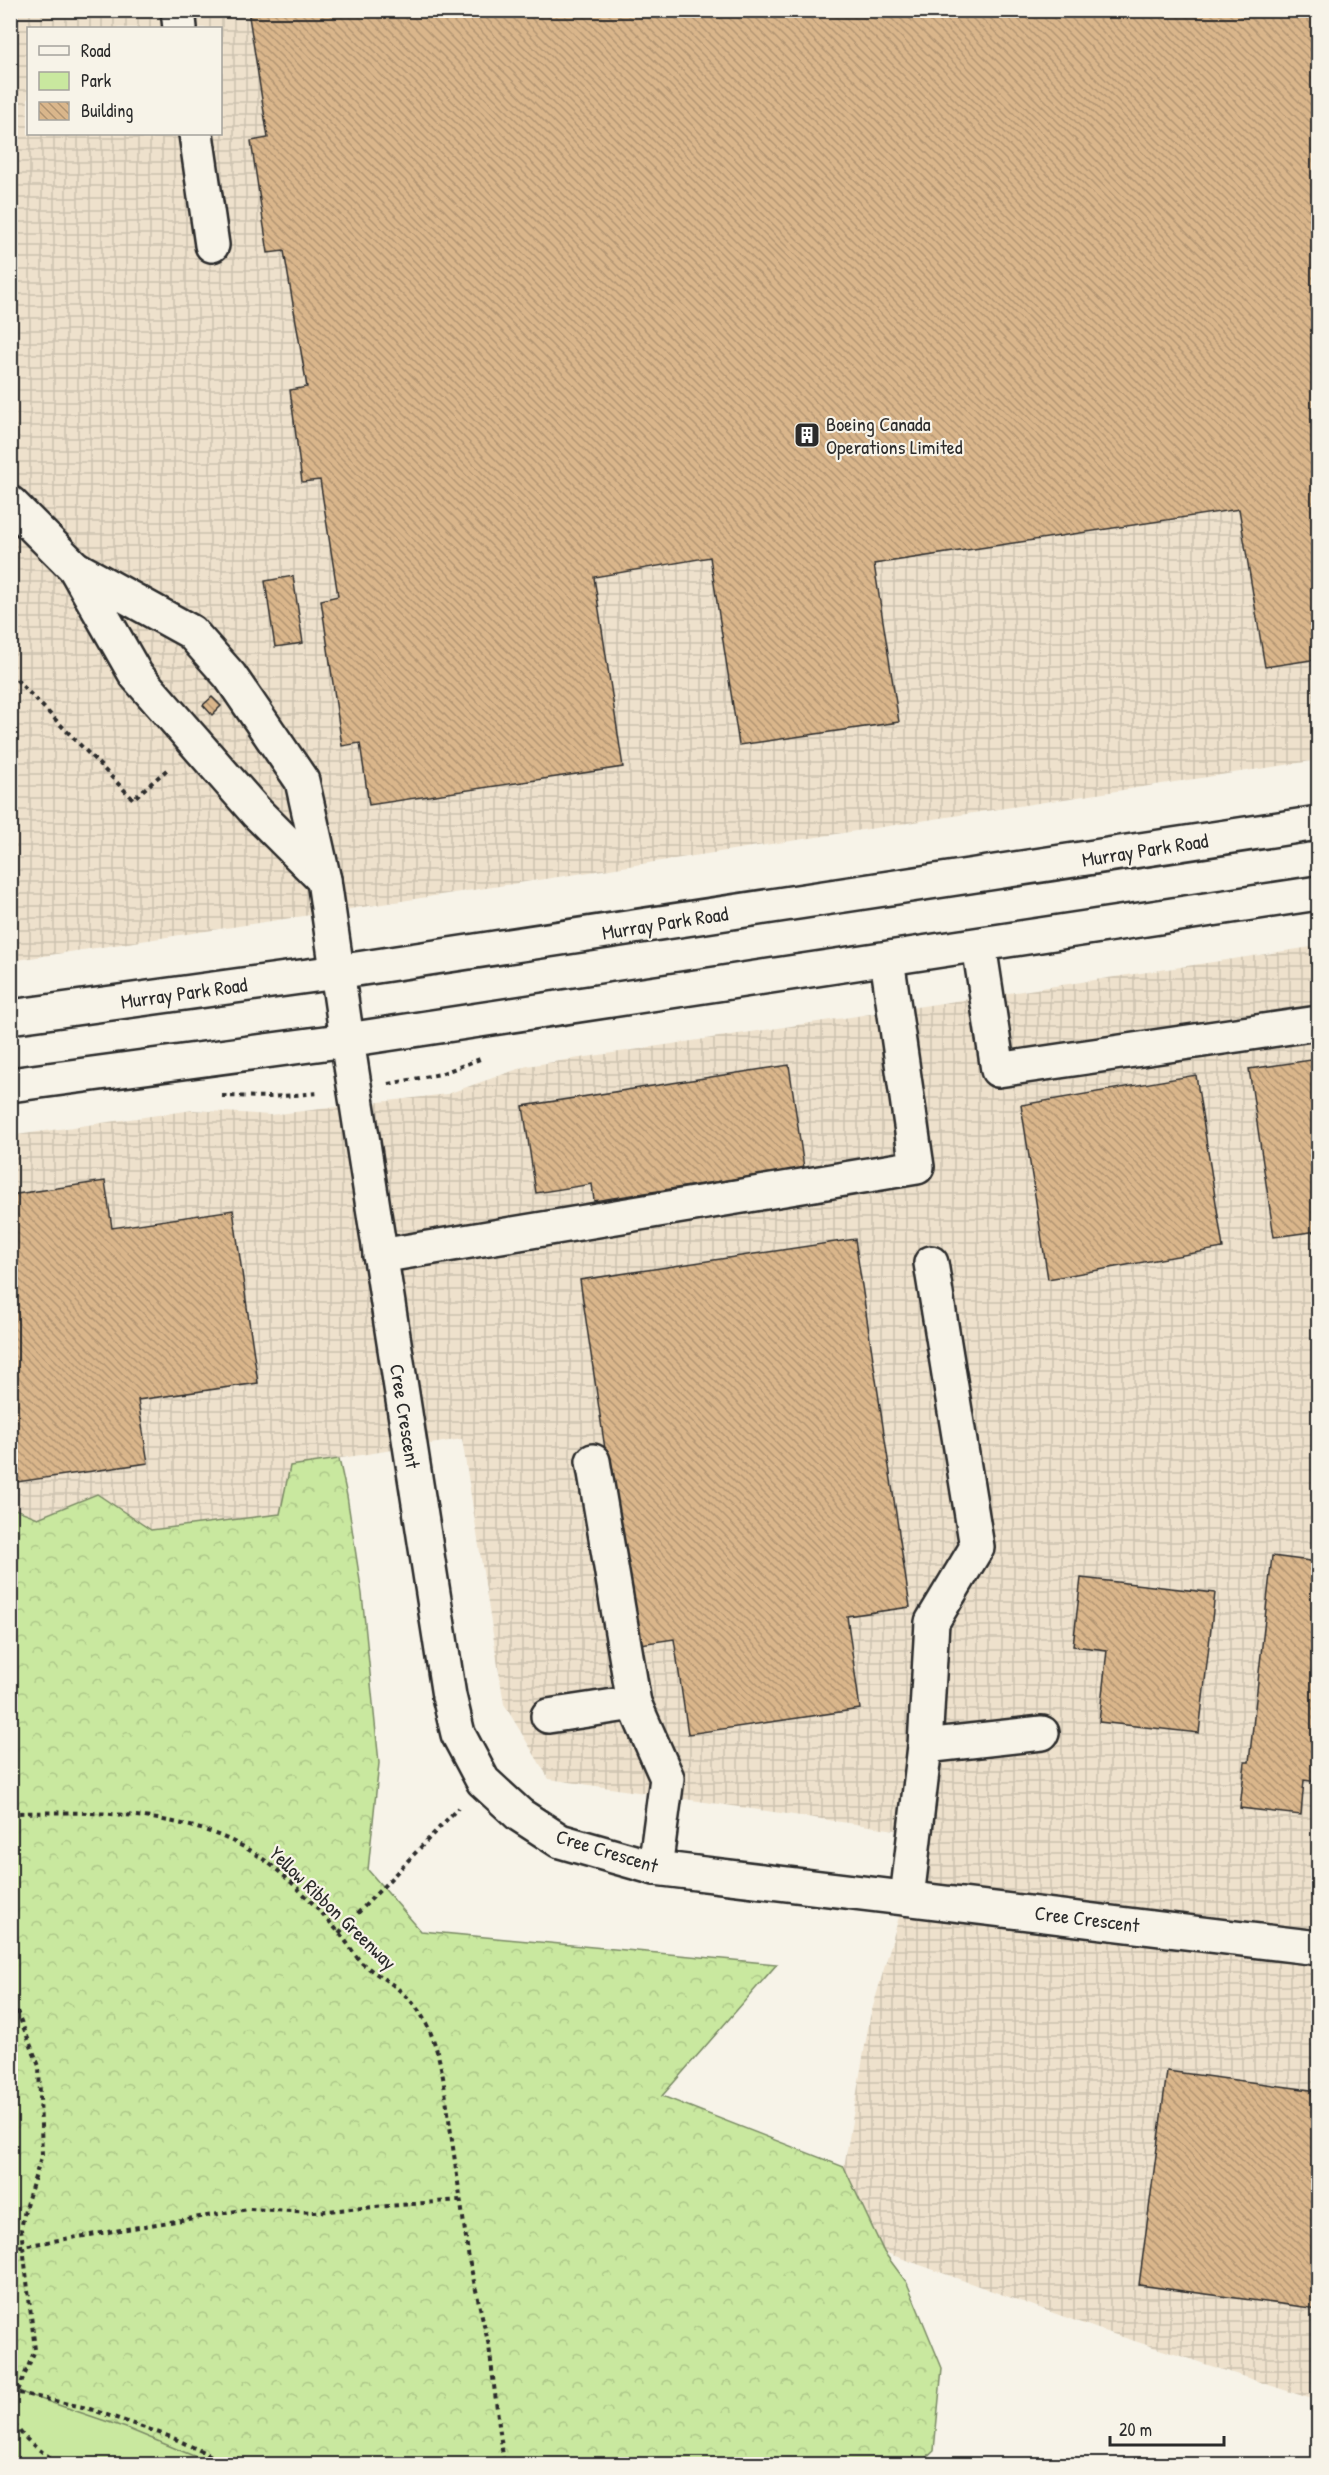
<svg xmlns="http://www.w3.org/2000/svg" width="1329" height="2475" viewBox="0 0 1329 2475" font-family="'Patrick Hand',sans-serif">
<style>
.industrial{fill:url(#industrial-grid);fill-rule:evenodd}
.forest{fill:url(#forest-crowns);stroke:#7a8a65;stroke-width:1.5}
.park{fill:#c9e89f;stroke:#7a8a65;stroke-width:1.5}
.building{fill:url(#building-back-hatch);stroke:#2b2b2b;stroke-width:1.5}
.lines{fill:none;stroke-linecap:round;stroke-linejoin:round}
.minor-casing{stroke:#2b2b2b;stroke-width:38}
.path{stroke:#2b2b2b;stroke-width:4;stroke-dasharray:4.5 4.5;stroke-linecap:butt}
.minor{stroke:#f7f3e8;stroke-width:33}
.labels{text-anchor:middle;stroke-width:4.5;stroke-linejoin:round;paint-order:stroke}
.poi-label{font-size:20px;fill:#2b2b2b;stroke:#f7f3e8;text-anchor:start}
.street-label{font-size:20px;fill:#2b2b2b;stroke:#f7f3e8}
</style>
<defs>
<pattern id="industrial-grid" width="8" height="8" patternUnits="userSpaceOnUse" patternTransform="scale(1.5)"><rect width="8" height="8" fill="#eee1cc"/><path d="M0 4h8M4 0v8" fill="none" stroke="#ccc1af"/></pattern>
<pattern id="forest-crowns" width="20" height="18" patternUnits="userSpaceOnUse" patternTransform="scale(1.5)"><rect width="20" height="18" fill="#c9e89f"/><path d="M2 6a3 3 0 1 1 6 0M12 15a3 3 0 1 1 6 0" fill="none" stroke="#adc789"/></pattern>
<pattern id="building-back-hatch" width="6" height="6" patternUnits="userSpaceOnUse" patternTransform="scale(1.5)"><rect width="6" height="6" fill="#dab68b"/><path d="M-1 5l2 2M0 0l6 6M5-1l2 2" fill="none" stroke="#b19472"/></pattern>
</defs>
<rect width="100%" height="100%" fill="#f7f3e8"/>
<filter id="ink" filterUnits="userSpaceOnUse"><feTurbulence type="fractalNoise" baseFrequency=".0167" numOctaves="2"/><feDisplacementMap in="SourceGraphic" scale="12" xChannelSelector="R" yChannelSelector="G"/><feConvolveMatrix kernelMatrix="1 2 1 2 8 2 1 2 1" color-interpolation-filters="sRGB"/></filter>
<g filter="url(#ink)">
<!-- industrial -->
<g class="industrial">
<path d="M 11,11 L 1318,11 L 1318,760 L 11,961 ZM 28,28 L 220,28 L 220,134 L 28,134 Z"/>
<path d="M 1318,946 L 1318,2401 L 1098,2329 L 884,2252 L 844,2167 L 870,2017 L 923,1834 L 549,1779 L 504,1704 L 462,1439 L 291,1466 L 280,1514 L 150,1530 L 97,1494 L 37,1518 L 11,1507 L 10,1136 L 193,1110 L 270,1115 L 447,1094 L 527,1066 Z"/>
</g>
<!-- forest -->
<path class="forest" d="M 339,1459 L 347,1496 L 362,1594 L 379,1763 L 368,1870 L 421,1931 L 777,1964 L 662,2096 L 844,2167 L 884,2252 L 907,2283 L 942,2368 L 934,2450 L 919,2464 L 11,2464 L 10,1507 L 38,1518 L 97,1494 L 151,1530 L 280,1514 L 290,1466 Z"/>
<!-- park -->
<path class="park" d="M 11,2389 L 126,2428 L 213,2464 L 11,2464 Z"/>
<!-- building -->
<g class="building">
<path d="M 248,10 L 1318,10 L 1318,659 L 1265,667 L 1239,509 L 874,564 L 899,722 L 739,745 L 710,557 L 594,577 L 623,767 L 369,805 L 360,743 L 342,746 L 321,600 L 338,596 L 320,480 L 302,482 L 290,390 L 307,387 L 284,251 L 268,253 L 251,141 L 268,138 Z"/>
<path d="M 293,576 L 303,643 L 275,647 L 265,581 Z"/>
<path d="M 212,697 L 221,706 L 212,715 L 203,705 Z"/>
<path d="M 1318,1059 L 1318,1231 L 1274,1237 L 1249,1069 Z"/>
<path d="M 789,1065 L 804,1168 L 594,1201 L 592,1184 L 536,1193 L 523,1106 Z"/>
<path d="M 1196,1075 L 1223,1248 L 1048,1279 L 1021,1105 Z"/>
<path d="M 105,1181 L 112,1228 L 233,1210 L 258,1383 L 138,1400 L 148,1463 L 10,1483 L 10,1195 Z"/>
<path d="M 855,1239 L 910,1607 L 847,1616 L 860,1709 L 688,1734 L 674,1639 L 634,1645 L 580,1280 Z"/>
<path d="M 1272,1556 L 1318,1562 L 1318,1782 L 1304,1780 L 1301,1815 L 1240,1808 L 1245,1762 L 1249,1762 Z"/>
<path d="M 1081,1578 L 1215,1593 L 1199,1733 L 1099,1722 L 1107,1650 L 1073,1646 Z"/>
<path d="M 1167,2071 L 1318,2091 L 1318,2309 L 1139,2285 Z"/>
</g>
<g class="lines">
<!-- minor casing -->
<g class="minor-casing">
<g id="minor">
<path d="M 178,10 L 180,28"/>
<path d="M 196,134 L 212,245"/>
<path d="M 10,503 L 75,568 L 136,675 L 257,813 L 324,880"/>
<path d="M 75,568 L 191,632 L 230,676 L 302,781 L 324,880 L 347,1040 L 449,1696 L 458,1734 L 483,1781 L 520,1815 L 560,1841 L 655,1868 L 1318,1948"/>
<path d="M 979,945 L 998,1070 L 1318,1023"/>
<path d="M 10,1017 L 337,972 L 1318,823"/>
<path d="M 10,1085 L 347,1040 L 1318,893"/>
<path d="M 380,1256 L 917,1167 L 887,959"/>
<path d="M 593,1461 L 634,1703 L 667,1778 L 655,1868"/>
<path d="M 548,1716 L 634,1703"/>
<path d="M 925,1746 L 1042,1733"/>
<path d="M 907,1898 L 925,1746 L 932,1622 L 977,1547 L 931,1263"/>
</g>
</g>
<!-- path -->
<g class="path">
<path d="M 10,673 L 133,799 L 170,767"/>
<path d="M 389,1084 L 440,1074 L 480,1059"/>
<path d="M 222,1096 L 270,1097 L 319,1093"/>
<path d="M 10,1813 C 100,1812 203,1808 276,1869 C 299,1888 321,1911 340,1934 C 348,1943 354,1955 362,1963 C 376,1975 393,1983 406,1996 C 429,2018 437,2047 443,2077 L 469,2260 L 489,2346 L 504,2464"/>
<path d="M 339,1933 L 458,1808"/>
<path d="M 10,1994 L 39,2066 L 42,2155 L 26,2205 L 21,2229 L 35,2350 L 10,2410"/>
<path d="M 10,2248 L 249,2209 L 315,2212 L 460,2200"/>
<path d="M 10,2391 L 87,2408 L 171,2437 L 229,2464"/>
<path d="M 10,2416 C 22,2440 40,2451 61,2464"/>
</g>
<!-- minor -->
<use href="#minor" class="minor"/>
</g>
</g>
<!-- icons -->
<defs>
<g id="building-square" transform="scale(1.35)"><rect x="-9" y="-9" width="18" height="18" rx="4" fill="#2b2b2b" stroke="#f7f3e8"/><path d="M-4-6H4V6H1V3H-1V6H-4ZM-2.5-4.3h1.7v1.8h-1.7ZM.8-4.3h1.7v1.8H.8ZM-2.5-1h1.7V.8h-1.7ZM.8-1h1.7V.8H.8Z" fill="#fff"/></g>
</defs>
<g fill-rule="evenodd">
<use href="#building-square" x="807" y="435"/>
</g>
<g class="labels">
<!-- poi labels -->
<g class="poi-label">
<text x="826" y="431">Boeing Canada<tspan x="826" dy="23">Operations Limited</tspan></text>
</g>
<!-- street labels -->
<g class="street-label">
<text transform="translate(1145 850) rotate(-9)" y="7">Murray Park Road</text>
<text transform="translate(665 923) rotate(-9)" y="7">Murray Park Road</text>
<text transform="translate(184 993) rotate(-8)" y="7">Murray Park Road</text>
<text transform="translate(405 1416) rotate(81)" y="7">Cree Crescent</text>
<text transform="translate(607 1851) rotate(17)" y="7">Cree Crescent</text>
<text transform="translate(333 1908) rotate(44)" y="7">Yellow Ribbon Greenway</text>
<text transform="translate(1087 1919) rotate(7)" y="7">Cree Crescent</text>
</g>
</g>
<!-- margin -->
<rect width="1329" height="2475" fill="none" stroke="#f7f3e8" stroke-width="36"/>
<rect x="18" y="18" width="1293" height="2439" fill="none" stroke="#2b2b2b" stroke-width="2" filter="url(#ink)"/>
<!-- legend -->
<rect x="27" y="27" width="195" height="108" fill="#f7f3e8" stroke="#a5a39c" stroke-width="1.5"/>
<rect x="39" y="46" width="30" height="9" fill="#f7f3e8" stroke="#a5a39c" stroke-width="1.5"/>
<text x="81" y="57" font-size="18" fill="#2b2b2b">Road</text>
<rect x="39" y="72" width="30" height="18" fill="#c9e89f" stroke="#a5a39c" stroke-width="1.5"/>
<text x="81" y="87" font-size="18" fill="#2b2b2b">Park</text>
<rect x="39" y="102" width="30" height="18" fill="url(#building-back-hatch)" stroke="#a5a39c" stroke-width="1.5"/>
<text x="81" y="117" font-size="18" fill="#2b2b2b">Building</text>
<!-- scale -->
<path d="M1110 2436v9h114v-9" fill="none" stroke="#2b2b2b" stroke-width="3"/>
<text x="1119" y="2436" font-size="18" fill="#2b2b2b" stroke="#f7f3e8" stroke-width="4.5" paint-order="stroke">20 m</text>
</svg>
